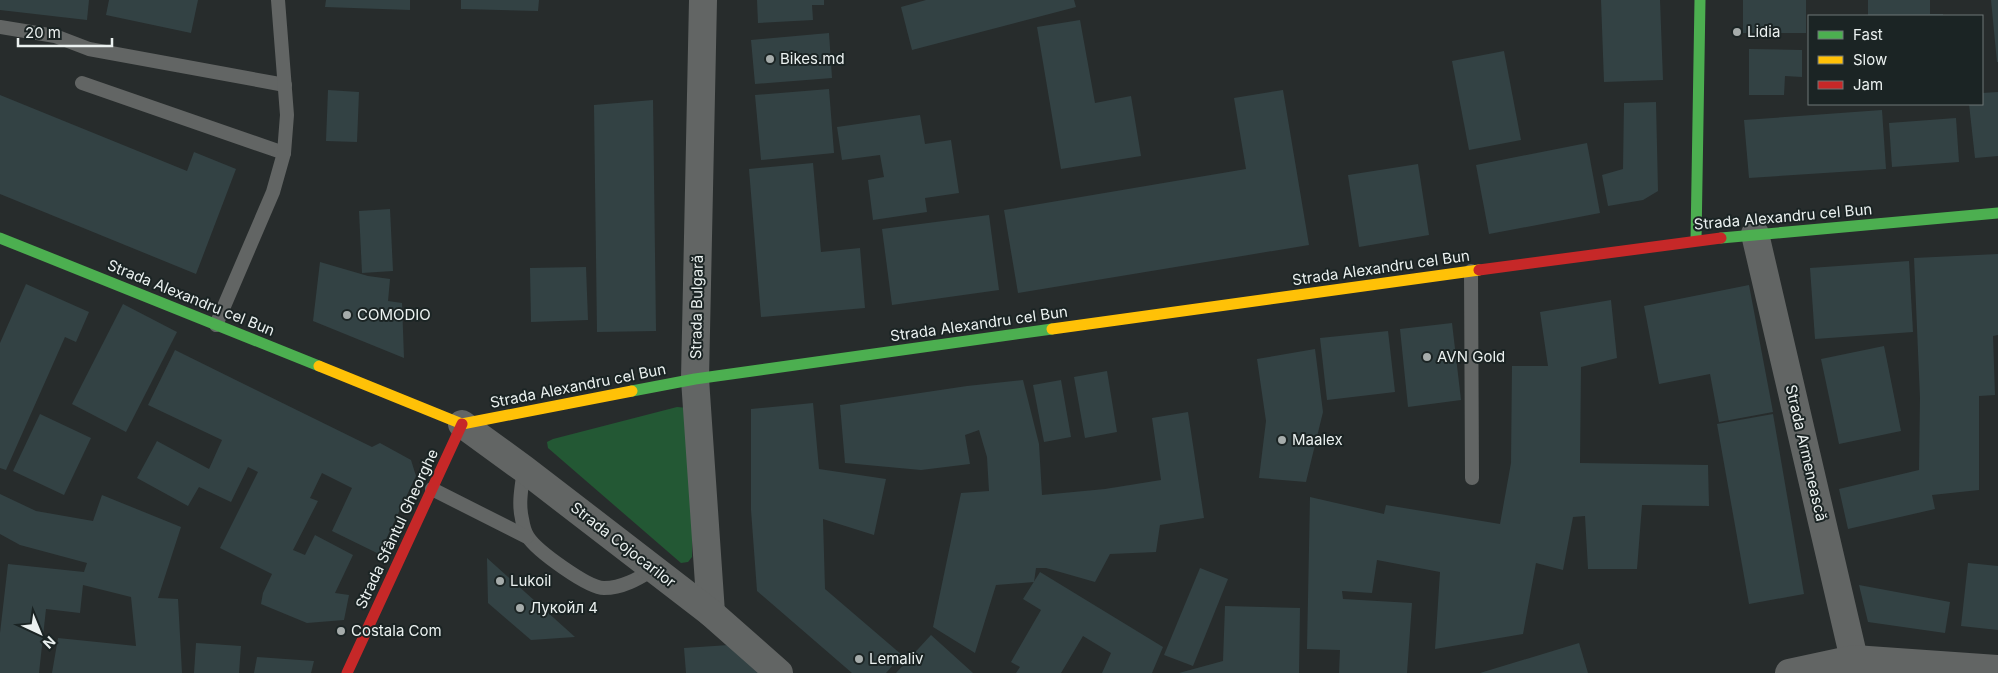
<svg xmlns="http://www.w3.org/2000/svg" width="1998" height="673" viewBox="0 0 1998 673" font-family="Inter,sans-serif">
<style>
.green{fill:#235834}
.building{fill:#334244}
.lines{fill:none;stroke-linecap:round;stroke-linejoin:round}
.lane{stroke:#626564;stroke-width:14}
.street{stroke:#626564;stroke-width:28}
.fast{stroke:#4caf50;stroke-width:11}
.slow{stroke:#ffc107;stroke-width:11}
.jam{stroke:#c62828;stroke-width:11}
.poi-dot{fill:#a6acab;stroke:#1b2424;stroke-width:2}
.labels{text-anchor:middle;stroke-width:4;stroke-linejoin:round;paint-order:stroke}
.poi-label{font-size:15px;fill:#ebf1f0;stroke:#1b2424;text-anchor:start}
.street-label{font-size:15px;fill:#ebf1f0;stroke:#1b2424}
</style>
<rect width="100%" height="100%" fill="#272c2c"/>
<!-- green -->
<path class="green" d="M 677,407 L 688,408 L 693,415 L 692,557 L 688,562 L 681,563 L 548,448 L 547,442 L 553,439 Z"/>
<!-- building -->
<g class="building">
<path d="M 0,0 L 89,0 L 87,20 L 0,10 Z"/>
<path d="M 109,0 L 198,0 L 191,33 L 106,15 Z"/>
<path d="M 326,0 L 410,0 L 410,10 L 325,7 Z"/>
<path d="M 461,0 L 539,0 L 538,11 L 461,9 Z"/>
<path d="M 757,0 L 824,0 L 824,5 L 812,5 L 813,20 L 758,23 Z"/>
<path d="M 926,0 L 1074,0 L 1076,7 L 912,50 L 901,7 Z"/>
<path d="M 1601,0 L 1660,0 L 1663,80 L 1604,82 Z"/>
<rect x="1743" y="0" width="63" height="33"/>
<path d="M 1868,0 L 1930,0 L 1930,14 L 1943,14 L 1943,16 L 1868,16 Z"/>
<path d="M 1991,0 L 1998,0 L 1998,62 L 1997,62 Z"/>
<path d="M 1080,20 L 1095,103 L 1131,96 L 1141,156 L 1061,169 L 1037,27 Z"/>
<path d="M 829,33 L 832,78 L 755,84 L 751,40 Z"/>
<path d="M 1749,49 L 1802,50 L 1802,77 L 1785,76 L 1784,95 L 1749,95 Z"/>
<path d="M 1504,51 L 1521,140 L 1469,150 L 1452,61 Z"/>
<path d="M 829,89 L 834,153 L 761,160 L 755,95 Z"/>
<path d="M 328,90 L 359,92 L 357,142 L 326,141 Z"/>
<path d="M 1283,90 L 1309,245 L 1018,293 L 1004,210 L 1246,169 L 1234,98 Z"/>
<path d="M 1998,92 L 1998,156 L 1975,158 L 1969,104 L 1982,104 L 1982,93 Z"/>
<path d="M 0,95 L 187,171 L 194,152 L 236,169 L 196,274 L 0,194 Z"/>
<path d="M 653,100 L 656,331 L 597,332 L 594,105 Z"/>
<path d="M 1656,102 L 1658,191 L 1643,200 L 1608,206 L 1602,175 L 1623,169 L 1624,103 Z"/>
<path d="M 1882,110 L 1886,169 L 1749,178 L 1744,120 Z"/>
<path d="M 920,115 L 925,144 L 951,140 L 959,193 L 925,198 L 927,212 L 873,220 L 868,180 L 884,177 L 880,155 L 842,160 L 837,127 Z"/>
<path d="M 1956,118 L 1959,162 L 1892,167 L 1889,123 Z"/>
<path d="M 1587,143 L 1600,213 L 1489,234 L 1476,165 Z"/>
<path d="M 813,163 L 821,252 L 860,248 L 865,308 L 761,317 L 749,169 Z"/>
<path d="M 1418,164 L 1429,235 L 1359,247 L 1348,175 Z"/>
<path d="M 390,209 L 393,271 L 362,273 L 359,211 Z"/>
<path d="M 989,215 L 999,290 L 892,305 L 882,229 Z"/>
<path d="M 1998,254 L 1998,335 L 1993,336 L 1995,395 L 1979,396 L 1979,490 L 1932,495 L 1935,509 L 1848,529 L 1839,489 L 1919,470 L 1920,398 L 1914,258 Z"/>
<path d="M 1909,261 L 1913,332 L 1815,339 L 1810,268 Z"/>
<path d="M 320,262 L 368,276 L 390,279 L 388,301 L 402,303 L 404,358 L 313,321 Z"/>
<path d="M 586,267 L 588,320 L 531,322 L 530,268 Z"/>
<path d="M 26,284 L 89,312 L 76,342 L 65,337 L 6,470 L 0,468 L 0,343 Z"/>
<path d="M 1749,285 L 1773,412 L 1719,422 L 1710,374 L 1659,384 L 1644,306 Z"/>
<path d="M 1611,300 L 1617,358 L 1581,367 L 1580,463 L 1708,465 L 1709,506 L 1642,505 L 1637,569 L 1588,569 L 1585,516 L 1573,517 L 1563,570 L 1536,563 L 1523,634 L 1435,649 L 1440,572 L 1377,560 L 1372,593 L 1342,591 L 1343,599 L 1412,603 L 1407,673 L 1339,673 L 1340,650 L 1307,649 L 1310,497 L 1384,514 L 1386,505 L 1500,524 L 1511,463 L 1512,366 L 1548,366 L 1540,312 Z"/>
<path d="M 123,304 L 177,332 L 126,432 L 72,404 Z"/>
<path d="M 1452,323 L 1461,400 L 1408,407 L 1400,329 Z"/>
<path d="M 1388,331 L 1395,392 L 1327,400 L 1320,338 Z"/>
<path d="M 1884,346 L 1901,431 L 1839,444 L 1821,359 Z"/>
<path d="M 1315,349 L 1323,412 L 1306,482 L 1259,478 L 1266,421 L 1257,359 Z"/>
<path d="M 175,350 L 372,447 L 380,443 L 411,460 L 416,476 L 379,554 L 332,531 L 352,488 L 322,473 L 310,498 L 318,501 L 293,550 L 305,555 L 315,535 L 353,555 L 335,593 L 349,595 L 344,620 L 307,623 L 261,604 L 263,593 L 272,574 L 220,548 L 258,472 L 248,467 L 231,502 L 199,487 L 188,506 L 137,478 L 157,441 L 209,469 L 222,440 L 148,405 Z"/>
<path d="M 1107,371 L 1117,432 L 1085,438 L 1074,377 Z"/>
<path d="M 1023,380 L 1039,444 L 1042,495 L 1105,489 L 1161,480 L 1152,418 L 1188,412 L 1204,518 L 1160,525 L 1156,552 L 1110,554 L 1095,582 L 1046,568 L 1036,568 L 1034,582 L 996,585 L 975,653 L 933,627 L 961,493 L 989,491 L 987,457 L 979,430 L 965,435 L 970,464 L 921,470 L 845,463 L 840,405 L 967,386 Z"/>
<path d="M 1061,380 L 1071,437 L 1044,442 L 1033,385 Z"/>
<path d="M 813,403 L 819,469 L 886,479 L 874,535 L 823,519 L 825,589 L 902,655 L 886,673 L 852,673 L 757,591 L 751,510 L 751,409 Z"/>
<path d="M 40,414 L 91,438 L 64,495 L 13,471 Z"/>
<path d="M 1773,414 L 1804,594 L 1749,604 L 1717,424 Z"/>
<path d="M 0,494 L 36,511 L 93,521 L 102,495 L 181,527 L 158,598 L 178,599 L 182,673 L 52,673 L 58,638 L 136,646 L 131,597 L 83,585 L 80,613 L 46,609 L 39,673 L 0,673 L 0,633 L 8,564 L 84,572 L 87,563 L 20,545 L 0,534 Z"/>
<path d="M 487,558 L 575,637 L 531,640 L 488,603 Z"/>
<path d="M 1968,563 L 1998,566 L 1998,630 L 1961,626 Z"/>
<path d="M 1200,568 L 1228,579 L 1193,666 L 1164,655 Z"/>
<path d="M 1040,572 L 1163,647 L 1152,673 L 1102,673 L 1111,653 L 1083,636 L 1061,673 L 1016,673 L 1020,667 L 1011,662 L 1041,610 L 1023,599 Z"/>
<path d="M 1859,585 L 1950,602 L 1945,633 L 1868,622 Z"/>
<path d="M 1225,606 L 1300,608 L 1299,673 L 1179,673 L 1223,661 Z"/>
<path d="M 931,635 L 973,673 L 896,673 Z"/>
<path d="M 196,643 L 241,646 L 239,673 L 194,673 Z"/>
<path d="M 1579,643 L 1588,673 L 1480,673 Z"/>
<path d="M 729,645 L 762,673 L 686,673 L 684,648 Z"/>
<path d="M 257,657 L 314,661 L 311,673 L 254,673 Z"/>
</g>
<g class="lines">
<!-- lane -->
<g class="lane">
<path d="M 0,27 L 55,36 L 89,49 L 285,85"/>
<path d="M 82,83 L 284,153"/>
<path d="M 1471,271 L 1472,478"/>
<path d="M 216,325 L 273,192 L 284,153 L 287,115 L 278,0"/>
<path d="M 524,469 C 522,486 518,502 522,519 C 523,525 525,533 528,537 C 537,551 588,588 604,588 C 623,588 639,578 654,569"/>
<path d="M 432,489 L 527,537"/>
</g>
<!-- street -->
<g class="street">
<path d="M 703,0 L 695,379 L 711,613"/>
<path d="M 1755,234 L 1854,659 L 1855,673"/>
<path d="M 462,424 L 524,469 L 711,613 L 779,673"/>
<path d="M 1789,673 L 1854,659 L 1998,669"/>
</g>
<!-- fast -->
<g class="fast">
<path d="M 0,238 L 319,366"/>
<path d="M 1721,238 L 1998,213"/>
<path d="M 1696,240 L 1700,0"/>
<path d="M 632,391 L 695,379 L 1052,329"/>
</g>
<!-- slow -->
<g class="slow">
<path d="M 1052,329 L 1479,270"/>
<path d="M 319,366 L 462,424 L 632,391"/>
</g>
<!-- jam -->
<g class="jam">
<path d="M 1479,270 L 1721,238"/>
<path d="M 347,673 L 462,424"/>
</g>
</g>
<!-- markers -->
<g class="poi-dot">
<circle cx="1737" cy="32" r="5"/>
<circle cx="770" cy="59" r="5"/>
<circle cx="347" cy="315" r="5"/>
<circle cx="1427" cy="357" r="5"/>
<circle cx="1282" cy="440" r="5"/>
<circle cx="500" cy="581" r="5"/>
<circle cx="520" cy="608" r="5"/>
<circle cx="341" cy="631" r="5"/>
<circle cx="859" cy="659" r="5"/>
</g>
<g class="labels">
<!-- poi labels -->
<g class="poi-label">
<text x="1747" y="37">Lidia</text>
<text x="780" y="64">Bikes.md</text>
<text x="357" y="320">COMODIO</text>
<text x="1437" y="362">AVN Gold</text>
<text x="1292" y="445">Maalex</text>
<text x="510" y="586">Lukoil</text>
<text x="530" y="613">Лукойл 4</text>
<text x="351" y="636">Costala Com</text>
<text x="869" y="664">Lemaliv</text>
</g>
<!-- street labels -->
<g class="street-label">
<text transform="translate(1783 217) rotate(-5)" y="5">Strada Alexandru cel Bun</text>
<text transform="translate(1381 268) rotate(-8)" y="5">Strada Alexandru cel Bun</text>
<text transform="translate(191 298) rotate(22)" y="5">Strada Alexandru cel Bun</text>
<text transform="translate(697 307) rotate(-89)" y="5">Strada Bulgară</text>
<text transform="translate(979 324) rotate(-8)" y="5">Strada Alexandru cel Bun</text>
<text transform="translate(578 386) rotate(-11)" y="5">Strada Alexandru cel Bun</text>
<text transform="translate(1806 453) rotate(77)" y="5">Strada Armenească</text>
<text transform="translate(397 529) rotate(-65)" y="5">Strada Sfântul Gheorghe</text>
<text transform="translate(623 545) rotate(38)" y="5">Strada Cojocarilor</text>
</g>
</g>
<!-- legend -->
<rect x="1808" y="15" width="175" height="90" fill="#1b2424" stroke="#6e7676"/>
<rect x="1818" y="31" width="25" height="8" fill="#4caf50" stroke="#6e7676"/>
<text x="1853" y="40" font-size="15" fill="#ebf1f0">Fast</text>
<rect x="1818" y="56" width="25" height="8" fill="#ffc107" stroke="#6e7676"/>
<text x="1853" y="65" font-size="15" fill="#ebf1f0">Slow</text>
<rect x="1818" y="81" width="25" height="8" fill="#c62828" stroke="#6e7676"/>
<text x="1853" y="90" font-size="15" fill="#ebf1f0">Jam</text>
<!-- north arrow -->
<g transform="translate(40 633) rotate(136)" stroke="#1b2424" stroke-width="4" paint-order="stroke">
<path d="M0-4L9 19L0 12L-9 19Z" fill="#ebf1f0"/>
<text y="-8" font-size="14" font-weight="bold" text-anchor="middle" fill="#ebf1f0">N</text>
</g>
<!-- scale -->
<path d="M18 38v8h94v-8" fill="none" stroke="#ebf1f0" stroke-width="2.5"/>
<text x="25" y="38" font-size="15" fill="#ebf1f0" stroke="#1b2424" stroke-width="4" paint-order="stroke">20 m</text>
</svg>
